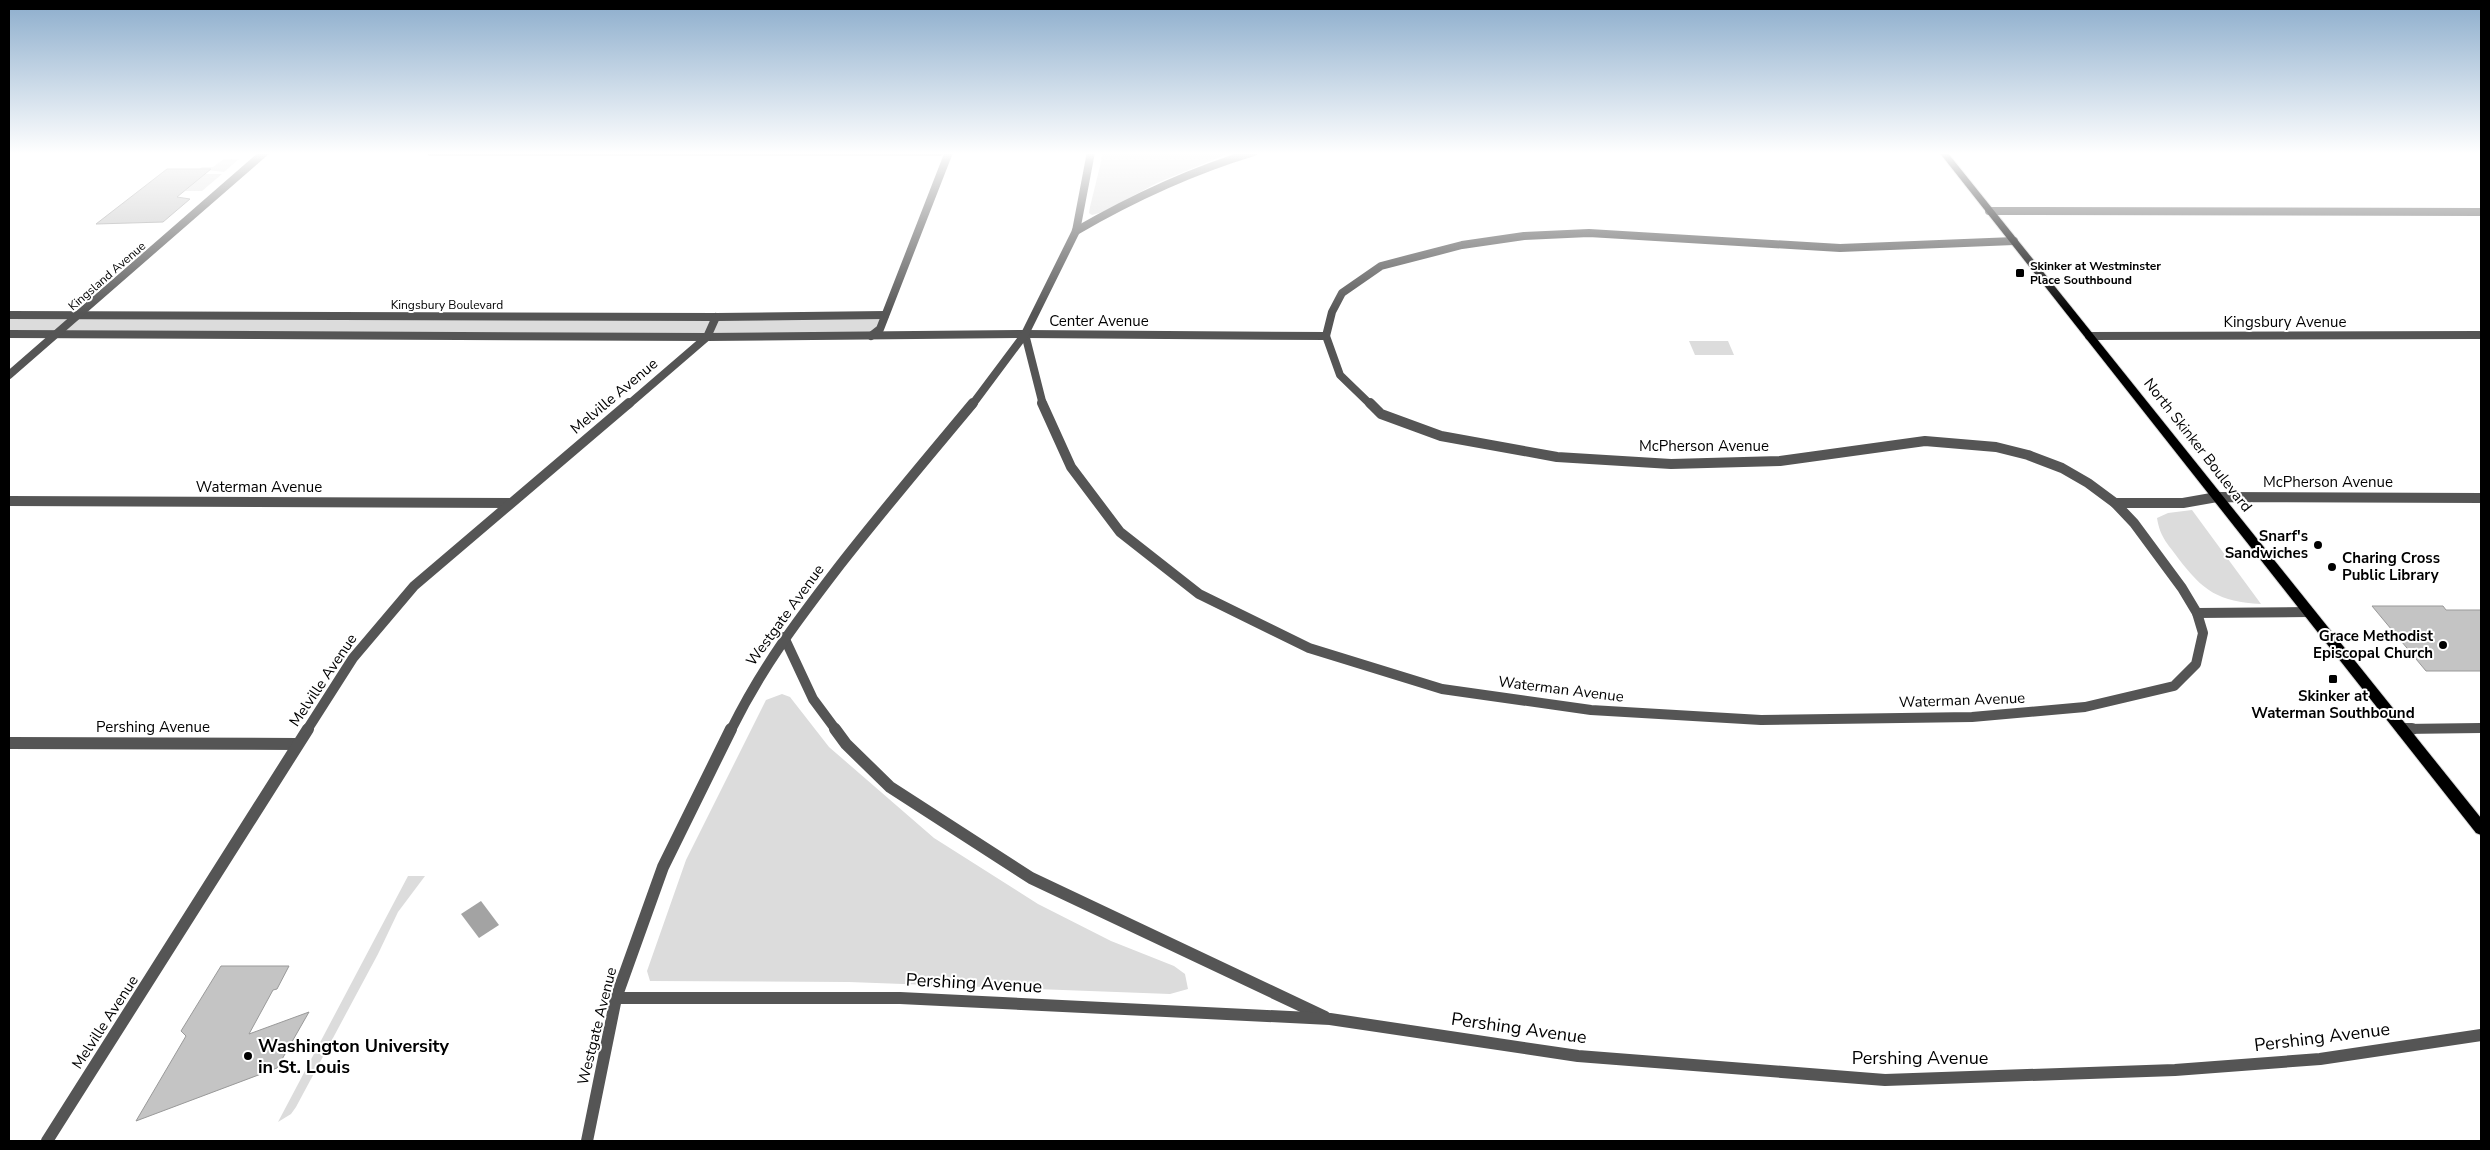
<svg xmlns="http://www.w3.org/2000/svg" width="2490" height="1150" viewBox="0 0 2490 1150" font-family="'Nunito Sans',sans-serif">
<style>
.green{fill:#dcdcdc}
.water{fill:#a3a3a3}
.building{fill:#c4c4c4;stroke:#999}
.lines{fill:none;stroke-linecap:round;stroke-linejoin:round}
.primary-casing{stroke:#dbdbdb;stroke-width:2}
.minor-far2{stroke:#555;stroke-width:8}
.minor-far1{stroke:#555;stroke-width:10}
.minor{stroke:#555;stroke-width:12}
.primary{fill:#000;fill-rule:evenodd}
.poi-dot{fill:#000;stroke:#fff;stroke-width:2}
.labels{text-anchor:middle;stroke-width:4;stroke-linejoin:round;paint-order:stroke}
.far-poi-label{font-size:12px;font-weight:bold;fill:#000;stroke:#fff;text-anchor:start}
.far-street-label{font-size:12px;fill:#000;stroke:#fff}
.street-label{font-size:15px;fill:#000;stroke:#fff}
.poi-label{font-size:15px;font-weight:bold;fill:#000;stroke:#fff;text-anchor:end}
.near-street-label{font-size:18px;fill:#000;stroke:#fff}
.near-poi-label{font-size:18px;font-weight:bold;fill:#000;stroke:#fff;text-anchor:start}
</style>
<rect width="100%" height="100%" fill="#fff"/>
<!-- green -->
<g class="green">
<path d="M 1102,152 L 1232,152 L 1157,183 L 1103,212 L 1092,215 L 1089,213 L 1090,207 L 1101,162 Z"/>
<path d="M 224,159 L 239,159 L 224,172 L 199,169 L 202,167 L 213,167 Z"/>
<path d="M 205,174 L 222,174 L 202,191 L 185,191 Z"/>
<path d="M 9,315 L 885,315 L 871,336 L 9,334 Z"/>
<path d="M 1689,341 L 1728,341 L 1734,355 L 1695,355 Z"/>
<path d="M 2192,510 L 2261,604 C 2219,602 2203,591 2178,558 C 2167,543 2160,537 2157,518 L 2168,513 Z"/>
<path d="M 782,694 L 790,697 L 829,747 L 934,838 L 1038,904 L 1111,941 L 1174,966 L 1185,974 L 1188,989 L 1170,994 L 849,982 L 650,981 L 647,971 L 686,860 L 766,700 Z"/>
<path d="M 408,876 L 425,876 L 398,912 L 378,954 L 296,1107 L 291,1114 L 278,1122 Z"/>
</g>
<!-- water -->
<path class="water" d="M 481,901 L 499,925 L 479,938 L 461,914 Z"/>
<!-- building -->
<g class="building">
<path d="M 167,169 L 211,169 L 177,197 L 190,199 L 163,222 L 96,224 Z"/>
<path d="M 2372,606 L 2443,606 L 2446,610 L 2481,610 L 2481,671 L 2426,671 Z"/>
<path d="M 221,966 L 289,966 L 277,989 L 273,990 L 249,1034 L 309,1012 L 277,1068 L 136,1121 L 186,1036 L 181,1031 Z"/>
</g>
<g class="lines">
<!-- primary casing -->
<g class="primary-casing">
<path id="primary" d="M 1939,152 L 1947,152 L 2481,818 L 2481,835 L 2476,833 Z"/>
</g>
<!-- minor-far2 -->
<g class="minor-far2">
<path d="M 431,152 L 939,152"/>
<path d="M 1989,211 L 2481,212"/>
<path d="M 1076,231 C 1133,198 1191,171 1254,152"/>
<path d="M 9,315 L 716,317 L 885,315"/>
<path d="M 9,334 L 707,337 L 1025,334 L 1326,336"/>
<path d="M 1025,334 L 1043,405"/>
<path d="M 871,336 L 880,329 L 949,152"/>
<path d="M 1326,336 L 1340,375 L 1371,405"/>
<path d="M 1326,336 L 1332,312 L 1342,293 L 1381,266 L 1462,245 L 1524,236 L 1589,233 L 1840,248 L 2014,241"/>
<path d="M 2089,336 L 2481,335"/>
<path d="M 9,375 L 265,152"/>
<path d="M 628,405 L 707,337 L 716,317"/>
<path d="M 972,405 L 1025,334 L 1076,231 L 1091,152"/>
</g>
<!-- minor-far1 -->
<g class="minor-far1">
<path d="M 1042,403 L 1071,467 L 1120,532 L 1199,594 L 1309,648 L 1442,689 L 1591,710 L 1761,720 L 1972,717 L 2085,707 L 2174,686 L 2196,664 L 2203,633 L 2197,613 L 2182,588 L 2134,523 L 2115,503 L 2088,483 L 2062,468 L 2028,455 L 1996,447 L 1925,441 L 1780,461 L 1671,464 L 1557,457 L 1441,436 L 1381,414 L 1370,403"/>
<path d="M 9,501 L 510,503"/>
<path d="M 2115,503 L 2183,503 L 2217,497 L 2481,498"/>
<path d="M 2197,613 L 2309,612"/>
<path d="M 784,637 L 813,699 L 836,730"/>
<path d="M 2402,729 L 2481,728"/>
<path d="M 307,730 L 353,658 L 414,586 L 629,403"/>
<path d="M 731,730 C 762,667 797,621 840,565 C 883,510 928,457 973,403"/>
</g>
<!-- minor -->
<g class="minor">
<path d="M 835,729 L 846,744 L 890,787 L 1031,878 L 1325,1017"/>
<path d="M 2402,729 L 2412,729"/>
<path d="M 9,743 L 297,744"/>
<path d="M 616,998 L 900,998 L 1330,1019 L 1578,1056 L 1885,1080 L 2175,1070 L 2320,1059 L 2481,1035"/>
<path d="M 47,1141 L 308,729"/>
<path d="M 587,1141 L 616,998 L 663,867 L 731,729"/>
</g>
<!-- primary -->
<use href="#primary" class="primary"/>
</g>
<!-- sky -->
<linearGradient id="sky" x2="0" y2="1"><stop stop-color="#8cadcc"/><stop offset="0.49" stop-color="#fff"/><stop offset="1" stop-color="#fff" stop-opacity="0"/></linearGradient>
<rect width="2490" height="313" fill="url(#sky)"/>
<!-- markers -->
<g class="poi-dot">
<rect x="2015" y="268" width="10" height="10" rx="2.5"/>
<circle cx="2318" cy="545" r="5"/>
<circle cx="2332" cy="567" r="5"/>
<circle cx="2443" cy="645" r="5"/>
<rect x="2328" y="674" width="10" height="10" rx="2.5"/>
<circle cx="248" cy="1056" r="5"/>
</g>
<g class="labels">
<!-- far-poi labels -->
<g class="far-poi-label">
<text x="2030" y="270">Skinker at Westminster<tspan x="2030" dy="14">Place Southbound</tspan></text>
</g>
<!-- far-street labels -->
<g class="far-street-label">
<text transform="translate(107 276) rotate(-41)" y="4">Kingsland Avenue</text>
<text x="447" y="309">Kingsbury Boulevard</text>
</g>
<!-- street labels -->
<g class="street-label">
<text x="1099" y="326">Center Avenue</text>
<text x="2285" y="327">Kingsbury Avenue</text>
<text transform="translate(614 396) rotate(-40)" y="5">Melville Avenue</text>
<text transform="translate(2198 445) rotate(52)" y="5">North Skinker Boulevard</text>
<text x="1704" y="451">McPherson Avenue</text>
<text x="2328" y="487">McPherson Avenue</text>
<text x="259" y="492">Waterman Avenue</text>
<text transform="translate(785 615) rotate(-54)" y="5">Westgate Avenue</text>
<text transform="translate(323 680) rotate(-56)" y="5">Melville Avenue</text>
<text transform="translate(1561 689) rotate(7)" y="5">Waterman Avenue</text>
<text transform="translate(1962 700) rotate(-2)" y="5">Waterman Avenue</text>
<text x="153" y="732">Pershing Avenue</text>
<text transform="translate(105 1022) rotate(-57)" y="5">Melville Avenue</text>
<text transform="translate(597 1026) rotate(-76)" y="5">Westgate Avenue</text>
</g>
<!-- poi labels -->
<g class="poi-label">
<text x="2308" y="541">Snarf's<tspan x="2308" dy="17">Sandwiches</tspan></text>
<text x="2342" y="563" text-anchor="start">Charing Cross<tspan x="2342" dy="17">Public Library</tspan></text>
<text x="2433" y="641">Grace Methodist<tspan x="2433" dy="17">Episcopal Church</tspan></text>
<text x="2333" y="701" text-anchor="middle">Skinker at<tspan x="2333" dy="17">Waterman Southbound</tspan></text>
</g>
<!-- near-street labels -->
<g class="near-street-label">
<text transform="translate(974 983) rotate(3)" y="6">Pershing Avenue</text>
<text transform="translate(1519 1028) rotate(8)" y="6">Pershing Avenue</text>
<text transform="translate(2322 1037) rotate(-7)" y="6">Pershing Avenue</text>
<text x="1920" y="1064">Pershing Avenue</text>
</g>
<!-- near-poi labels -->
<g class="near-poi-label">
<text x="258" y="1052">Washington University<tspan x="258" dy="21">in St. Louis</tspan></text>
</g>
</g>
<!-- border -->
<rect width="2490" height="1150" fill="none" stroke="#000000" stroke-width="20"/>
</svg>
